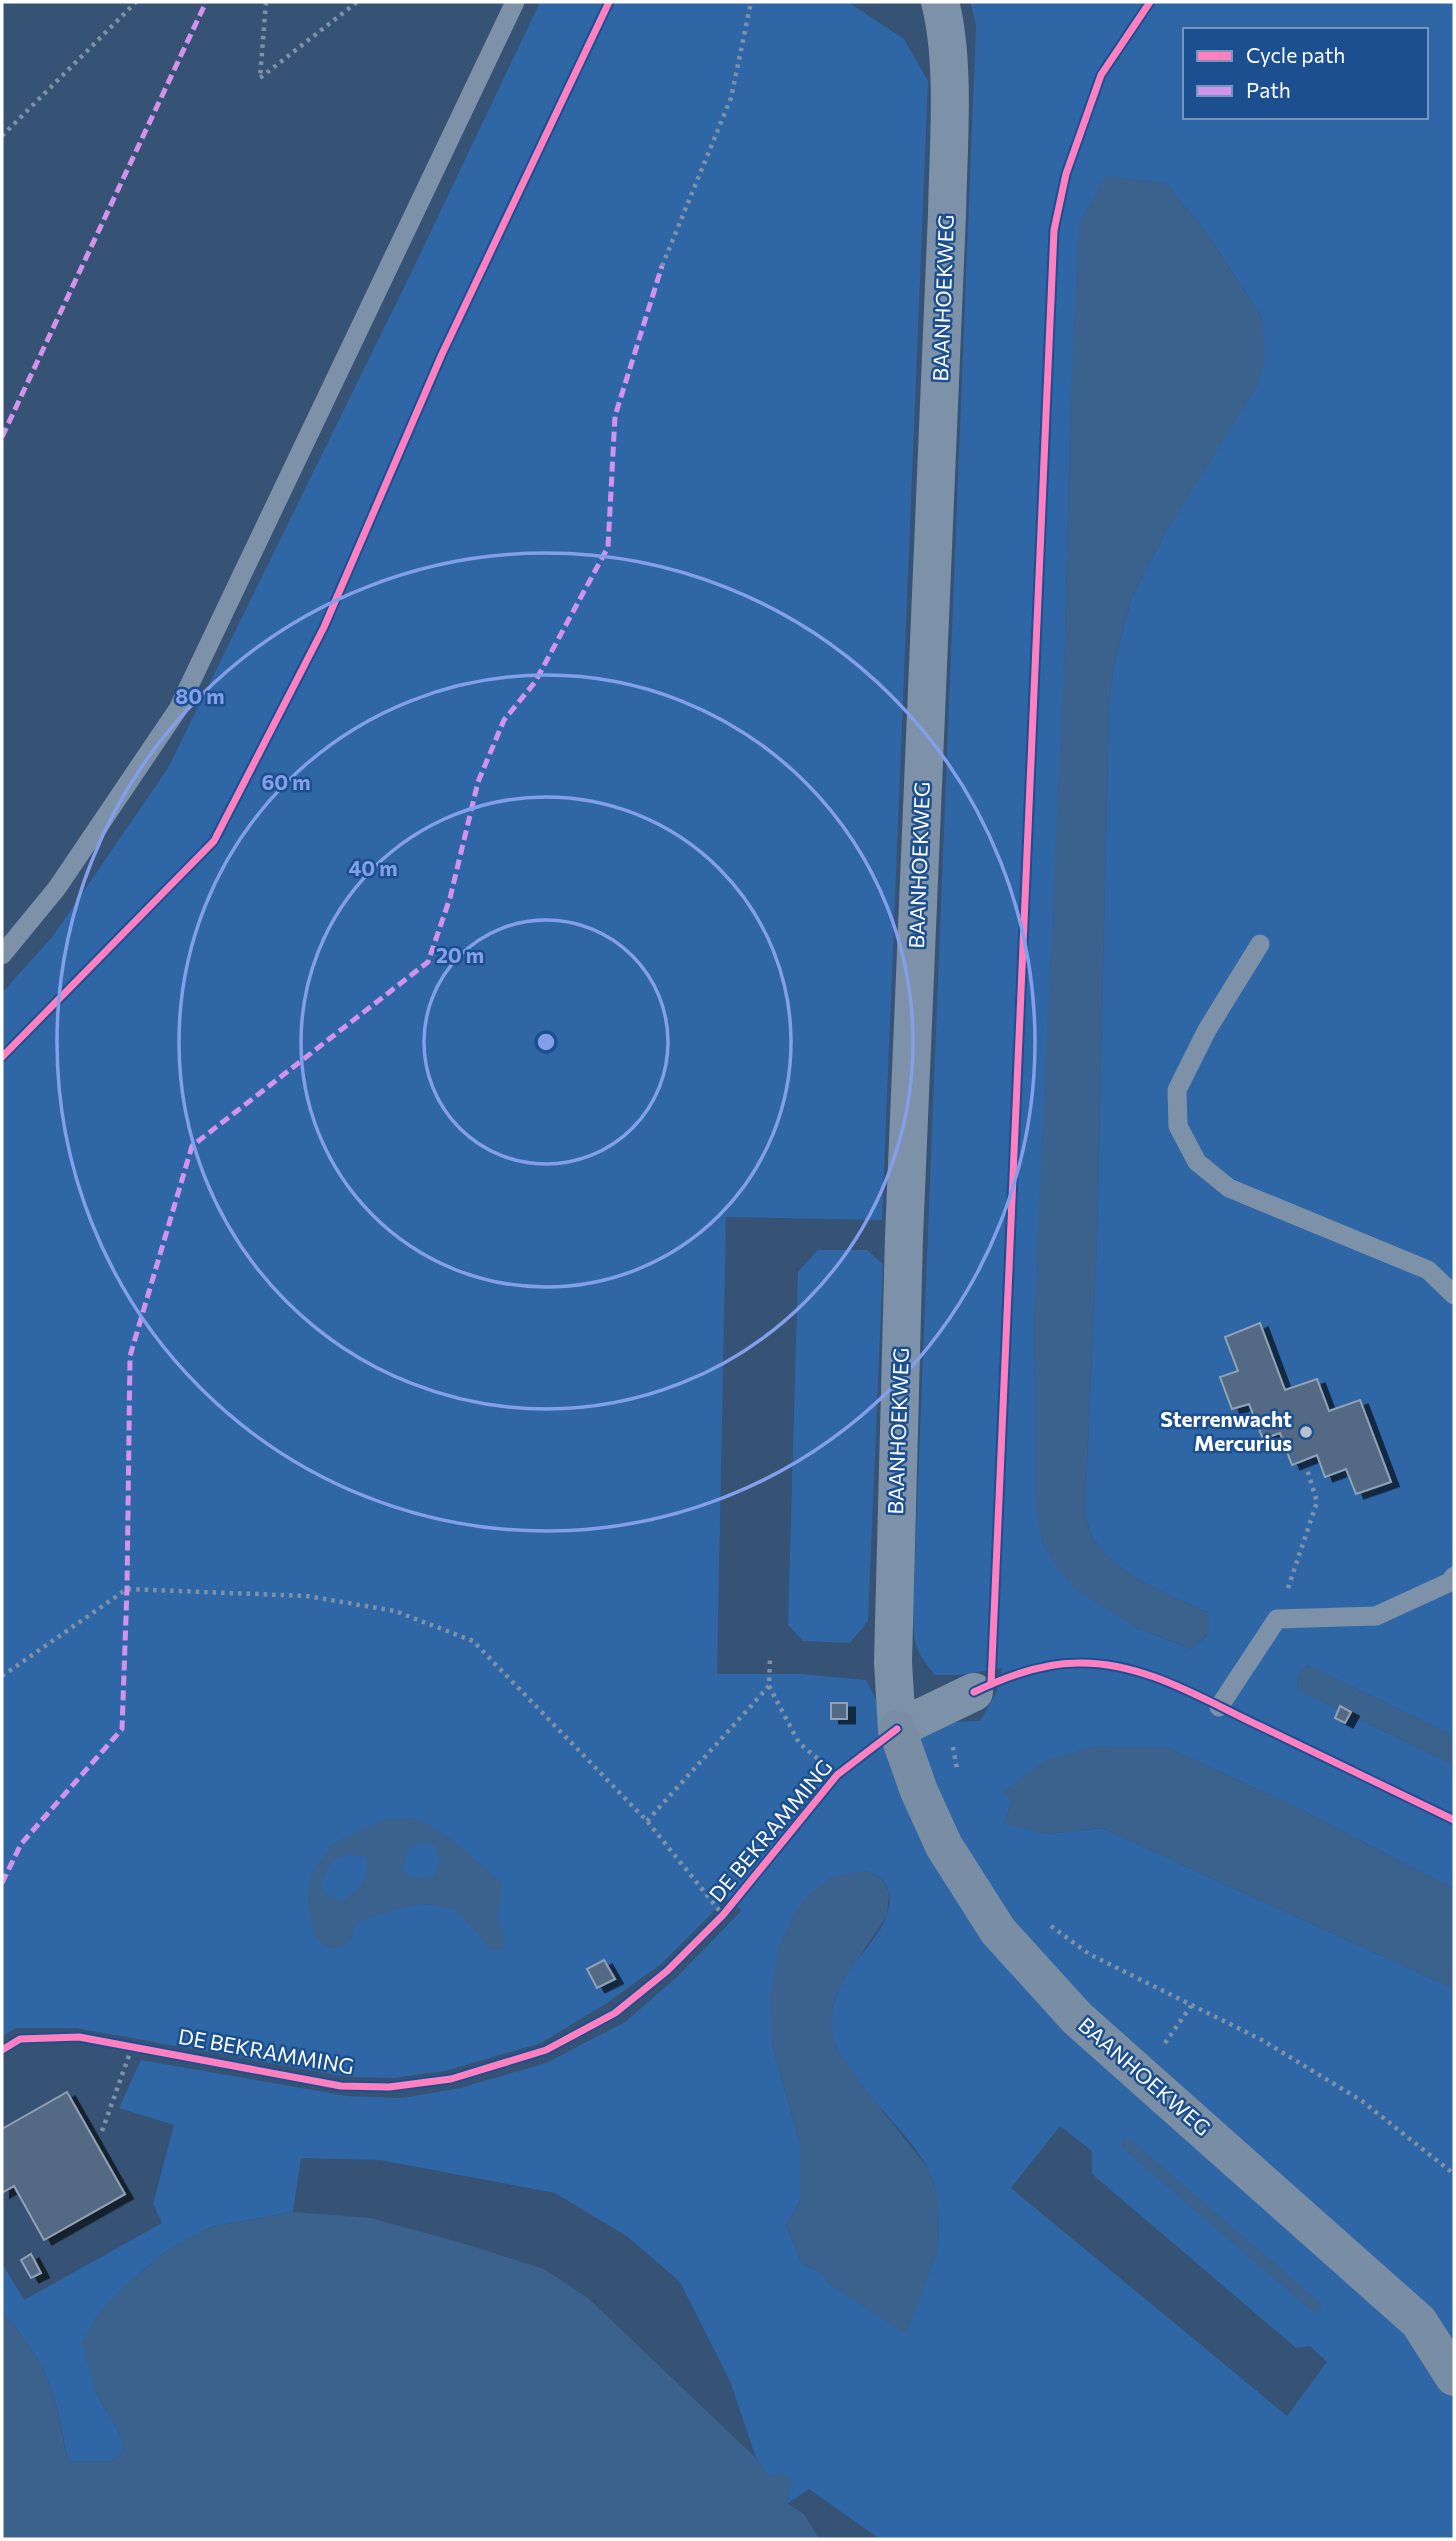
<svg xmlns="http://www.w3.org/2000/svg" width="1456" height="2541" viewBox="0 0 1456 2541" font-family="Commissioner,sans-serif">
<style>
.green{fill:#2f66a5;fill-rule:evenodd}
.water{fill:#3b618d;fill-rule:evenodd}
.lines{fill:none;stroke-linecap:round;stroke-linejoin:round}
.stream{stroke:#3b618d;stroke-width:12}
.building{fill:#526984;stroke:#92a2b6;stroke-width:2;filter:url(#shadow)}
.path{stroke:#7d92a8;stroke-width:4.5;stroke-dasharray:3.5 5;stroke-linecap:butt}
.lane{stroke:#7d92a8;stroke-width:19}
.street{stroke:#7d92a8;stroke-width:38}
.secondary{stroke:#798da4;stroke-width:38}
.quiet{stroke:#d193ec;stroke-width:5;stroke-dasharray:10 5;stroke-linecap:butt}
.cycleway-casing{stroke:#1b4f8f;stroke-width:11}
.cycleway{stroke:#ff80c0;stroke-width:7}
.ring{fill:none;stroke:#839eea;stroke-width:3.5}
.poi-dot{fill:#b9c2ce;stroke:#1b4f8f;stroke-width:2.5}
.labels{text-anchor:middle;stroke-width:5;stroke-linejoin:round;paint-order:stroke}
.street-label{font-size:21px;fill:#fff;stroke:#1b4f8f}
.poi-label{font-size:21px;font-weight:bold;fill:#fff;stroke:#1b4f8f;text-anchor:end}
.centre{fill:#839eea;stroke:#1b4f8f;stroke-width:3.5}
.ring-label{font-size:21px;text-anchor:middle;font-weight:bold;fill:#839eea;stroke:#1b4f8f;stroke-width:5;stroke-linejoin:round;paint-order:stroke}
</style>
<defs>
<filter id="shadow"><feDropShadow dx="8" dy="4.5" stdDeviation="0" flood-color="#0009"/></filter>
</defs>
<rect width="100%" height="100%" fill="#365274"/>
<!-- green -->
<g class="green">
<path d="M 540,2 L 848,2 L 904,39 L 928,81 L 882,1220 L 726,1217 L 717,1674 L 801,1674 L 866,1680 L 889,1724 L 980,1721 L 997,1691 L 1002,1668 L 960,1675 L 935,1675 C 913,1649 914,1642 913,1609 L 976,25 L 970,2 L 1454,2 L 1454,1736 L 1307,1665 L 1297,1676 L 1298,1690 L 1454,1765 L 1454,1889 L 1290,1804 L 1166,1747 L 1011,1802 L 1004,1823 L 1047,1834 L 1102,1828 L 1454,1989 L 1454,2539 L 880,2539 L 809,2489 L 787,2504 L 756,2458 L 730,2381 L 680,2282 L 628,2237 L 555,2193 L 380,2160 L 301,2158 L 293,2212 L 211,2227 L 166,2251 L 117,2293 L 95,2391 L 122,2438 L 122,2453 L 113,2461 L 69,2462 C 62,2438 60,2412 51,2388 C 41,2360 24,2337 5,2315 L 2,2314 L 2,2263 L 24,2300 L 162,2223 L 153,2204 L 174,2125 L 119,2108 L 141,2060 L 347,2096 L 402,2098 L 460,2088 L 546,2063 L 625,2022 L 677,1977 L 742,1910 L 726,1899 L 661,1964 L 607,2003 L 541,2043 L 445,2071 L 393,2078 L 347,2077 L 76,2028 L 16,2028 L 2,2037 L 2,993 L 53,936 L 168,768 L 413,269 ZM 1185,30 L 1426,30 L 1426,117 L 1185,117 ZM 1105,177 L 1166,183 L 1209,236 L 1262,318 L 1162,539 L 1131,599 L 1114,665 L 1109,706 L 1097,1239 L 1085,1511 C 1087,1519 1088,1530 1092,1537 C 1118,1577 1167,1593 1207,1612 L 1207,1636 L 1192,1649 L 1136,1628 L 1035,1509 L 1065,641 L 1071,391 ZM 866,1871 L 882,1878 C 884,1882 888,1888 889,1892 C 895,1925 860,1951 846,1976 C 838,1990 832,2006 831,2022 C 829,2069 912,2130 930,2173 C 941,2198 938,2226 938,2252 L 832,2286 L 819,2271 L 802,2264 L 786,2225 L 800,2201 L 800,2143 L 772,2044 ZM 1060,2126 L 1092,2151 L 1092,2174 L 1296,2348 L 1310,2346 L 1327,2362 L 1287,2416 L 1011,2188 Z"/>
<path d="M 818,1250 L 867,1250 L 883,1264 L 868,1621 L 850,1643 L 803,1641 L 788,1625 L 798,1272 Z"/>
</g>
<!-- water -->
<g class="water">
<path d="M 1105,176 L 1166,183 L 1209,236 L 1262,318 L 1265,359 L 1258,385 L 1162,539 L 1131,599 L 1114,665 L 1109,706 L 1097,1239 L 1085,1511 C 1087,1519 1088,1530 1092,1537 C 1118,1577 1167,1593 1207,1612 C 1213,1633 1208,1636 1192,1649 L 1136,1628 L 1072,1587 L 1043,1545 L 1035,1509 L 1034,1319 L 1065,641 L 1071,391 L 1079,223 Z"/>
<path d="M 1307,1665 L 1454,1736 L 1454,1765 L 1298,1690 L 1297,1675 Z"/>
<path d="M 1095,1746 L 1166,1747 L 1290,1804 L 1454,1889 L 1454,1989 L 1102,1828 L 1047,1834 L 1004,1824 L 1011,1802 L 1003,1792 L 1044,1761 Z"/>
<path d="M 418,1818 L 453,1840 L 502,1883 L 498,1920 L 505,1942 L 503,1950 L 491,1950 C 482,1940 463,1914 453,1910 C 422,1896 386,1913 357,1922 L 351,1940 L 340,1948 L 327,1948 L 321,1943 L 314,1935 L 308,1905 L 310,1875 L 334,1842 L 386,1819 ZM 423,1843 L 435,1845 L 440,1862 L 434,1877 L 412,1878 L 402,1870 L 409,1848 ZM 349,1854 L 365,1857 C 372,1879 359,1888 343,1901 L 323,1893 L 321,1882 L 332,1861 Z"/>
<path d="M 866,1871 L 882,1878 L 889,1892 L 887,1916 L 846,1976 L 835,1999 L 831,2024 L 837,2049 L 866,2090 L 930,2171 L 938,2200 L 938,2252 L 906,2334 L 832,2286 L 819,2271 L 802,2264 L 786,2225 L 800,2201 L 800,2143 L 772,2044 L 770,1997 L 779,1946 L 796,1910 L 809,1894 L 833,1876 Z"/>
<path d="M 293,2212 L 371,2218 L 462,2243 L 544,2269 L 588,2298 L 756,2458 L 770,2477 L 779,2472 L 792,2480 L 787,2503 L 804,2514 L 819,2539 L 2,2539 L 2,2314 L 5,2315 C 24,2337 41,2360 51,2388 C 60,2411 61,2438 69,2462 L 113,2461 L 122,2453 L 122,2438 L 95,2391 L 82,2343 L 95,2318 L 117,2293 L 166,2251 L 211,2227 Z"/>
</g>
<g class="lines">
<!-- stream -->
<path class="stream" d="M 1128,2145 L 1315,2306"/>
</g>
<!-- building -->
<g class="building">
<path d="M 1260,1323 L 1285,1390 L 1317,1379 L 1329,1411 L 1360,1400 L 1391,1482 L 1356,1494 L 1346,1469 L 1325,1477 L 1317,1455 L 1292,1465 L 1280,1433 L 1263,1439 L 1249,1404 L 1232,1409 L 1220,1377 L 1238,1371 L 1225,1337 Z"/>
<rect x="831" y="1703" width="16" height="16"/>
<path d="M 1340,1706 L 1351,1712 L 1345,1723 L 1335,1718 Z"/>
<path d="M 604,1960 L 615,1979 L 597,1988 L 587,1969 Z"/>
<path d="M 67,2092 L 125,2194 L 44,2240 L 14,2186 L 2,2193 L 2,2129 Z"/>
<path d="M 31,2254 L 41,2273 L 31,2278 L 21,2260 Z"/>
</g>
<g class="lines">
<!-- path -->
<g class="path">
<path d="M 266,2 L 260,78 L 357,2"/>
<path d="M 2,136 L 136,2"/>
<path d="M 662,266 L 731,98 L 751,2"/>
<path d="M 1288,1588 L 1317,1502 L 1307,1469"/>
<path d="M 2,1676 L 127,1589 L 307,1596 L 395,1611 L 473,1641 L 647,1821 L 723,1915"/>
<path d="M 769,1686 L 799,1743 L 837,1775"/>
<path d="M 953,1747 L 957,1769"/>
<path d="M 647,1821 L 769,1686 L 770,1658"/>
<path d="M 1051,1926 L 1089,1954 L 1262,2040 L 1362,2101 L 1454,2174"/>
<path d="M 1165,2043 L 1191,2006"/>
<path d="M 102,2131 L 132,2047"/>
</g>
<!-- lane -->
<g class="lane">
<path d="M 1260,944 L 1207,1030 L 1177,1090 L 1178,1126 L 1197,1162 L 1229,1188 L 1428,1270 L 1454,1295"/>
<path d="M 2,955 L 57,888 L 178,709 L 515,2"/>
<path d="M 1219,1707 L 1277,1619 L 1376,1616 L 1450,1582 L 1454,1576"/>
</g>
<!-- street -->
<path class="street" d="M 940,2 C 956,63 948,150 947,214 L 904,1237 L 893,1662 L 897,1729 L 974,1692"/>
<!-- secondary -->
<path class="secondary" d="M 897,1729 L 919,1791 L 944,1846 L 998,1931 L 1077,2018 L 1419,2322 L 1454,2377"/>
<!-- quiet -->
<g class="quiet">
<path d="M 2,437 L 206,2"/>
<path d="M 2,1883 L 21,1844 L 122,1729 L 127,1589 L 130,1356 L 192,1146 L 428,962 L 450,898 L 478,782 L 504,720 L 535,682 L 608,547 L 615,416 L 662,266"/>
</g>
<!-- cycleway casing -->
<g class="cycleway-casing">
<g id="cycleway">
<path d="M 2,1057 L 214,841 L 324,627 L 442,354 L 609,2"/>
<path d="M 991,1684 L 1054,230 L 1066,174 L 1101,75 L 1150,2"/>
<path d="M 974,1692 C 1005,1677 1042,1663 1077,1663 C 1143,1661 1204,1700 1262,1727 C 1326,1758 1390,1789 1454,1820"/>
<path d="M 2,2050 L 20,2039 L 79,2037 L 341,2086 L 389,2087 L 451,2079 L 546,2050 L 615,2013 L 667,1971 L 723,1915 L 837,1775 L 897,1729"/>
</g>
</g>
<!-- cycleway -->
<use href="#cycleway" class="cycleway"/>
</g>
<!-- distance rings -->
<g class="ring">
<circle cx="546" cy="1042" r="122"/>
<circle cx="546" cy="1042" r="245"/>
<circle cx="546" cy="1042" r="367"/>
<circle cx="546" cy="1042" r="489"/>
</g>
<!-- markers -->
<circle class="poi-dot" cx="1306" cy="1432" r="7"/>
<g class="labels">
<!-- street labels -->
<g class="street-label">
<text transform="translate(944 298) rotate(-88)" y="7">BAANHOEKWEG</text>
<text transform="translate(920 865) rotate(-88)" y="7">BAANHOEKWEG</text>
<text transform="translate(899 1431) rotate(-88)" y="7">BAANHOEKWEG</text>
<text transform="translate(771 1831) rotate(-50)" y="7">DE BEKRAMMING</text>
<text transform="translate(266 2052) rotate(10)" y="7">DE BEKRAMMING</text>
<text transform="translate(1144 2077) rotate(41)" y="7">BAANHOEKWEG</text>
</g>
<!-- poi labels -->
<g class="poi-label">
<text x="1292" y="1427">Sterrenwacht<tspan x="1292" dy="24">Mercurius</tspan></text>
</g>
</g>
<circle cx="546" cy="1042" r="10" class="centre"/>
<g class="ring-label">
<text x="200" y="704">80 m</text>
<text x="286" y="790">60 m</text>
<text x="373" y="876">40 m</text>
<text x="460" y="963">20 m</text>
</g>
<!-- border -->
<rect width="1456" height="2541" fill="none" stroke="#ffffff" stroke-width="7"/>
<!-- legend -->
<rect x="1183" y="28" width="245" height="91" fill="#1b4f8f" stroke="#7695bc" stroke-width="2"/>
<rect x="1197" y="51" width="35" height="10" fill="#ff80c0" stroke="#7695bc" stroke-width="2"/>
<text x="1246" y="63" font-size="21" fill="#ffffff">Cycle path</text>
<rect x="1197" y="86" width="35" height="10" fill="#d193ec" stroke="#7695bc" stroke-width="2"/>
<text x="1246" y="98" font-size="21" fill="#ffffff">Path</text>
</svg>
